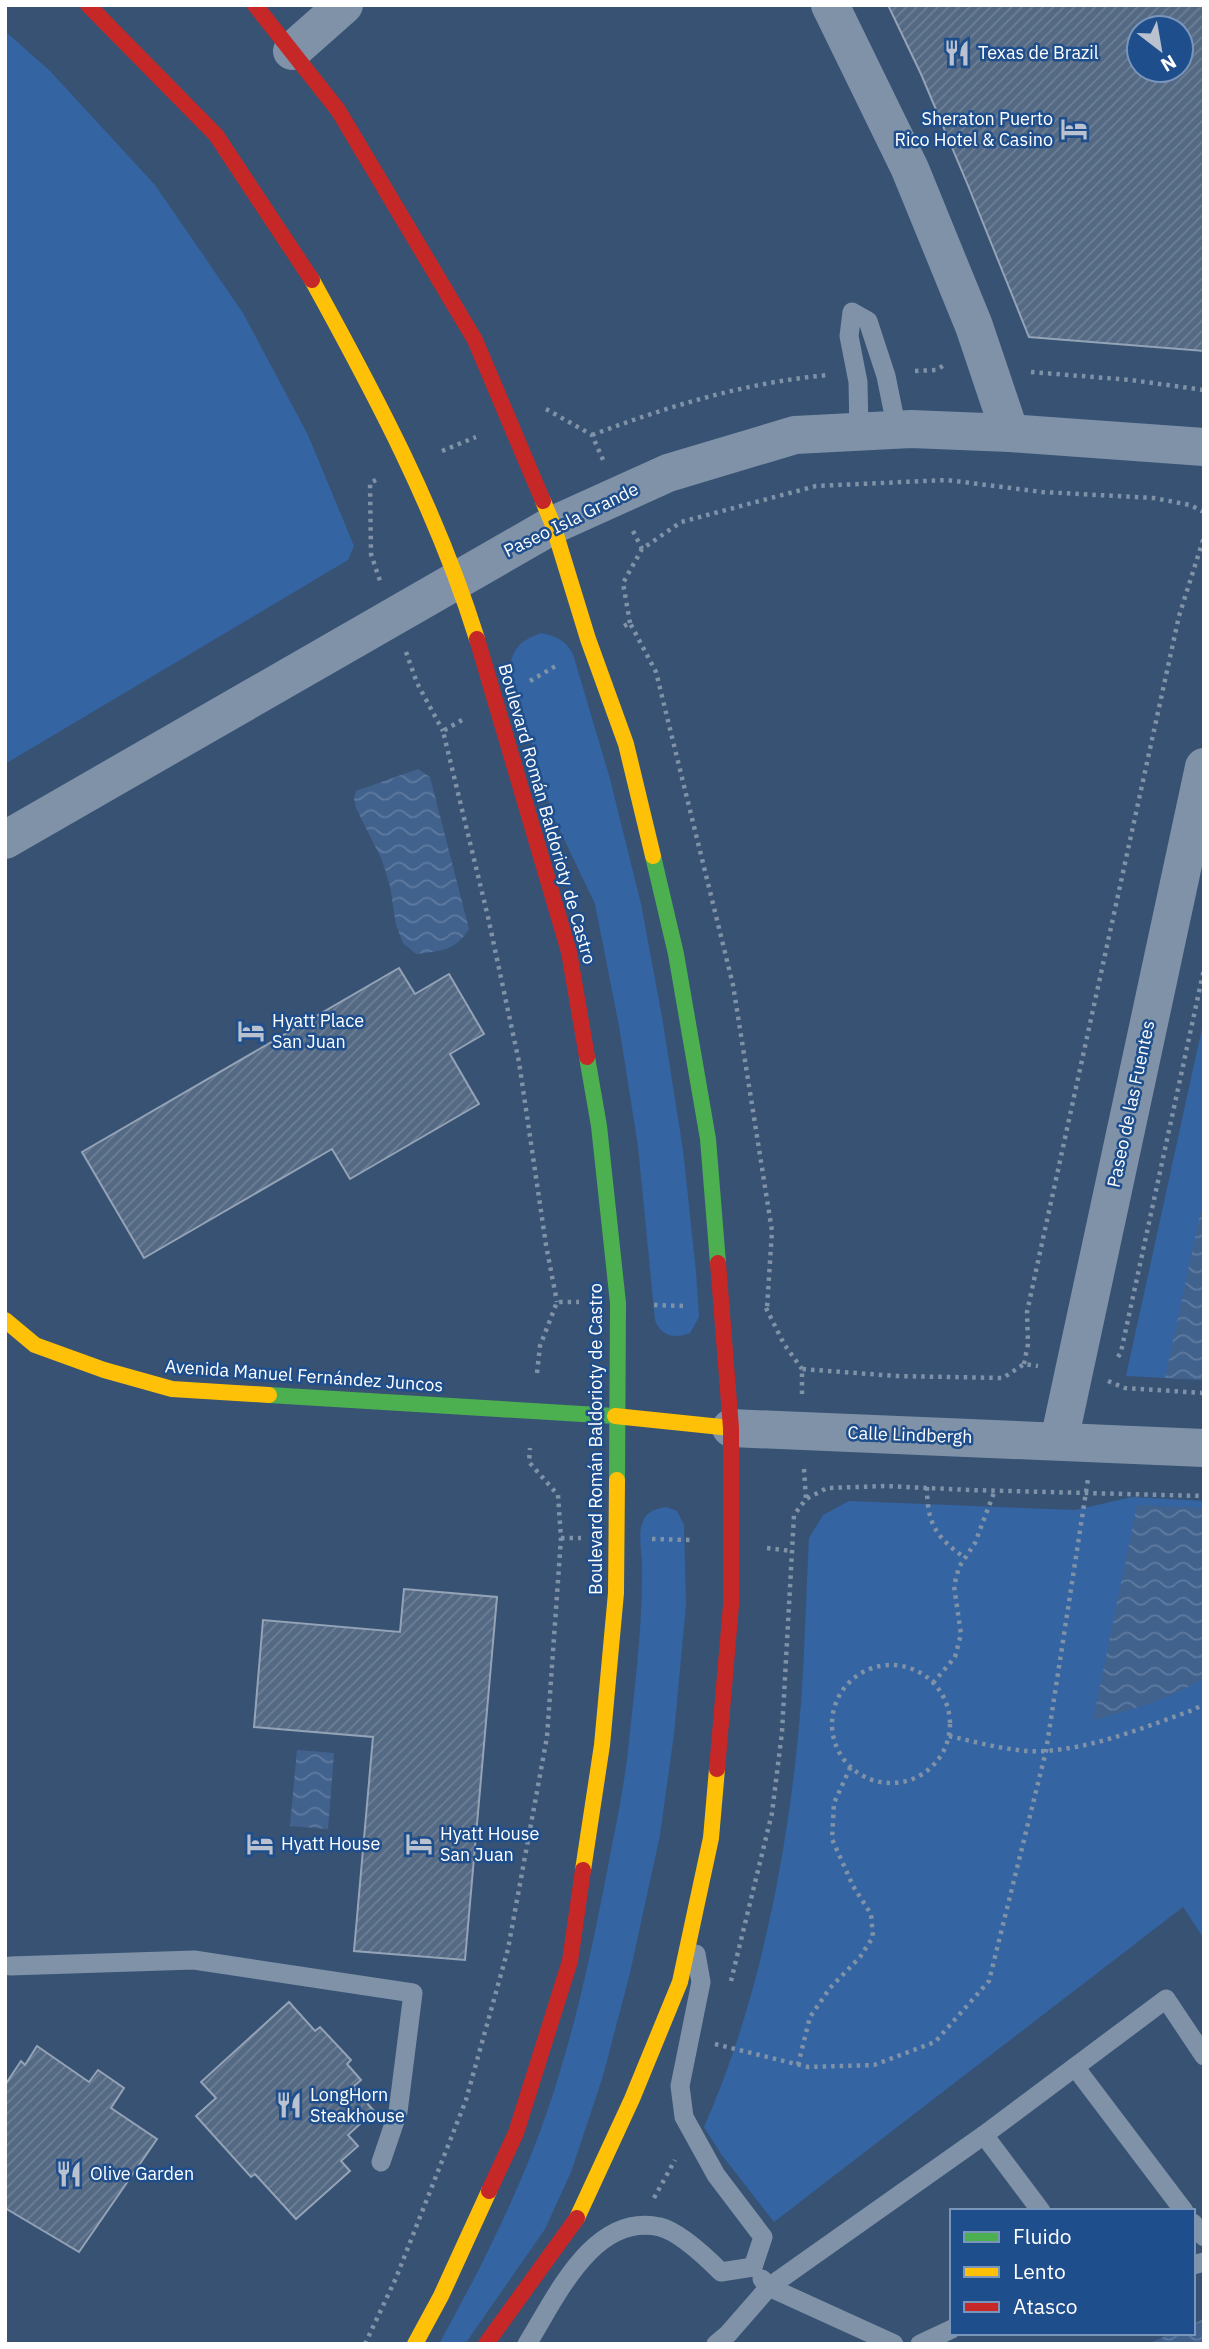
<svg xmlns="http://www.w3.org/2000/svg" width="1209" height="2349" viewBox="0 0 1209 2349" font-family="'IBM Plex Sans',sans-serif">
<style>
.green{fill:#3464a2}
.water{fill:url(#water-waves)}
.building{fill:url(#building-hatch);stroke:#94a3b6;stroke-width:2;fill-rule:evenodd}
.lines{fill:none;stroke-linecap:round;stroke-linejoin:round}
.path{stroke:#7f92a7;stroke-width:4.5;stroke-dasharray:3.5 5;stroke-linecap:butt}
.lane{stroke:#7f92a7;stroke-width:19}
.street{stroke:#7f92a7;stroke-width:38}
.fast{stroke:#4caf50;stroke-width:16}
.slow{stroke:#ffc107;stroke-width:16}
.jam{stroke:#c62828;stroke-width:16}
.labels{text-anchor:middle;stroke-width:5;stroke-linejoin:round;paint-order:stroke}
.poi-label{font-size:18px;fill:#fff;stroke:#1f4e8c;text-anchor:start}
.street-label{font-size:18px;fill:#fff;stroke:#1f4e8c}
</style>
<defs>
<pattern id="water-waves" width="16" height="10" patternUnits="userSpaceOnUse" patternTransform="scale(1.75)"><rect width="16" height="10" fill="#42628e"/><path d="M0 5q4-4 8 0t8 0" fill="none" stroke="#5e7a9f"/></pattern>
<pattern id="building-hatch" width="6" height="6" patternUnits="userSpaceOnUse" patternTransform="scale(1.75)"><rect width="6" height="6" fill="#546983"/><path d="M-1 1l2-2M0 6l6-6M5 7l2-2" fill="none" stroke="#6e8096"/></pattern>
</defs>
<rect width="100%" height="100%" fill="#385274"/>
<!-- green -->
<g class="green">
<path d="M 5,31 L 50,71 L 155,185 L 243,313 L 308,435 L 354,546 L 348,560 L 5,764 Z"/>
<path d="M 541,633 C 556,636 565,640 573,654 L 610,779 L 641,904 L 662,1017 L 683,1150 L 696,1272 L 699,1317 L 690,1333 C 675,1339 661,1337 655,1320 L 638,1146 L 619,1026 L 595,904 L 553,816 L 510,667 C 513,647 522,640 541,633 Z"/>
<path d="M 1204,1019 L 1204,1380 L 1126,1376 Z"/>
<path d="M 1132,1497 L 1204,1501 L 1204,1939 L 1183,1907 L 774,2222 L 721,2154 L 704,2127 C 761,1999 790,1842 801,1703 C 805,1648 806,1593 809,1538 L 823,1515 L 849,1501 L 1075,1510 Z"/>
<path d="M 666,1507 L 677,1511 L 684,1525 L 686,1605 L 674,1734 L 660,1835 L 630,1973 L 603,2076 L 571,2172 L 545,2229 L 465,2344 L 439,2344 C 486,2259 530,2171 558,2078 C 578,2014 592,1948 605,1882 C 613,1839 623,1795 628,1751 C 634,1691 643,1627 642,1566 C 642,1553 637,1531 644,1519 C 649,1510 657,1509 666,1507 Z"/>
</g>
<!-- water -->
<g class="water">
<path d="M 418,769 L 430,777 L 469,929 C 455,951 441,951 416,954 L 403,943 L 396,925 L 390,886 L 382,860 L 356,808 L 354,798 L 356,791 Z"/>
<path d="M 1204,1196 L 1204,1380 L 1165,1378 Z"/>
<path d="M 1137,1505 L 1204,1508 L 1204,1678 C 1170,1699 1131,1710 1093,1720 Z"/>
<path d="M 297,1750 L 334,1753 L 328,1829 L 290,1826 Z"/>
<path d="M 1204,2319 L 1204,2344 L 1148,2344 L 1172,2333 L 1193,2333 L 1193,2324 Z"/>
</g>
<!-- building -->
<g class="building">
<path d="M 888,5 L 1204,5 L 1204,351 L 1029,337 L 967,183 L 921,74 ZM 1139,28 L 1181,28 L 1181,70 L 1139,70 Z"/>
<path d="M 399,968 L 415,994 L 449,974 L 484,1034 L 450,1054 L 479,1104 L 350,1179 L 332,1149 L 144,1258 L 82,1152 Z"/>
<path d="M 404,1589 L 497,1597 L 465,1960 L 354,1951 L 373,1737 L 254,1727 L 263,1620 L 400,1632 Z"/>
<path d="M 289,2002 L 315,2031 L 320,2027 L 351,2060 L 347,2064 L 361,2080 L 353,2087 L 374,2111 L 348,2135 L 358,2146 L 341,2161 L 350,2171 L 296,2219 L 255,2174 L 251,2177 L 196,2116 L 216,2098 L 201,2082 Z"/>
<path d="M 37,2046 L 89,2082 L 98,2070 L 124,2088 L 111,2108 L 157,2139 L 79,2252 L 5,2208 L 5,2085 L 21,2061 L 25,2065 Z"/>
</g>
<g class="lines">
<!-- path -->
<g class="path">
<path d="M 915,371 L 936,370 L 946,364"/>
<path d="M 1031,372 L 1131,380 L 1204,390"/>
<path d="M 546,409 L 592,435 L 604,462"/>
<path d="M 592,435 C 669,406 747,382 829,375"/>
<path d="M 442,451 L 476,437"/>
<path d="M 376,480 L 370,483 L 371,554 L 380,581"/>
<path d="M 633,531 L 642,549"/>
<path d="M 630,623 L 623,583 L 642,549 L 681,522 L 816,486 L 947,480 L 1042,492 L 1154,498 L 1190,505 L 1204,512"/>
<path d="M 624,626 L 630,623 L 656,672 L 733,985 L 772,1231 L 767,1308"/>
<path d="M 406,652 L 417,683 L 443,731"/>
<path d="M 530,681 L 559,664"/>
<path d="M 462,720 L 443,731 L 488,917 L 519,1062 L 546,1245 L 557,1302"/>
<path d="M 654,1305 L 684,1306"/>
<path d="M 766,1308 L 784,1344 L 802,1369"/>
<path d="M 1118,1357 L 1121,1352 L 1204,969"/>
<path d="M 1024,1364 L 1028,1344 L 1027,1312 L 1179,616 L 1204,537"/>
<path d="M 537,1373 L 540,1346 L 557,1302 L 579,1302"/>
<path d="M 1108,1381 L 1125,1388 L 1204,1393"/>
<path d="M 802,1394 L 802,1369 L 896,1376 L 1003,1378 L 1024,1364 L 1038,1366"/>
<path d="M 804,1469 L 806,1499"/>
<path d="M 927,1487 C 927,1524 936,1537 965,1558"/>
<path d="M 561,1538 L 581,1538"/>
<path d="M 652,1539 L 692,1540"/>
<path d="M 767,1548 L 791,1551"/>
<circle cx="891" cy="1724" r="59"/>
<path d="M 933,1683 L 955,1657 L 961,1634 L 954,1586 L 959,1567 L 975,1543 L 995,1490"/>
<path d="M 949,1736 C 981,1743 1014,1753 1046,1751 C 1097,1747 1145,1727 1193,1710 L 1204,1704"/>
<path d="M 731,1981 L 772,1813 L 782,1732 L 794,1515 L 806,1499 L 827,1488 L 886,1486 L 969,1490 L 1204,1496"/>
<path d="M 715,2044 L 808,2067 L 874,2065 L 935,2042 L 989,1981 L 1046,1751 L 1088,1479"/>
<path d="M 798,2065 L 810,2017 L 830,1988 L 860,1957 L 873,1937 L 871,1914 L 853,1886 L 832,1839 L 834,1803 L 851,1766"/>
<path d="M 654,2198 L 675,2160"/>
<path d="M 365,2344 L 396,2278 L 466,2100 L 508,1949 L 547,1737 L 561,1538 L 558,1495 L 529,1462 L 530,1448"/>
</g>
<!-- lane -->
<g class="lane">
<path d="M 859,432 L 858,382 L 849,336 L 852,312 L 868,321 L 886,376 L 897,430"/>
<path d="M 696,1954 L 701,1982 L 680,2086 L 684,2117 L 716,2175 L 763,2237 L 753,2267"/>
<path d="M 10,1966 L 194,1960 L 413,1993 L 398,2112 L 381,2162"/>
<path d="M 1075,2067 L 1184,2211"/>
<path d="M 984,2135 L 1041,2211"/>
<path d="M 1193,2223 L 1204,2237"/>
<path d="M 1193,2265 L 1204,2262"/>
<path d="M 762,2279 L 769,2287 L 894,2344"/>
<path d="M 527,2344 C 556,2298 593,2212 660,2227 C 680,2232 707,2258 721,2272 L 753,2267"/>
<path d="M 716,2344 L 728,2334 L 769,2287 L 984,2135 L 1166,1999 L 1204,2056"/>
<path d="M 920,2344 L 952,2329"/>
</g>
<!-- street -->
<g class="street">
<path d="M 830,5 L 910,169 L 974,326 L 1010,433"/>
<path d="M 292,51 L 344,5"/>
<path d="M 5,840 L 553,525 L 668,473 L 795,435 L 911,429 L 1010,433 L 1204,447"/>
<path d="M 731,1428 L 1204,1448"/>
<path d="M 1059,1441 L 1204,767"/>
</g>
<!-- fast -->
<g class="fast">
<path d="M 653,856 L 676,954 L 708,1139 L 718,1263"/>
<path d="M 587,1057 L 599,1126 L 618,1303 L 617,1480"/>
<path d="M 269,1395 L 615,1416"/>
</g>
<!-- slow -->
<g class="slow">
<path d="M 312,280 C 377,398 437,511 477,639"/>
<path d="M 543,501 L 553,525 L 588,639 L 626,744 L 653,856"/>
<path d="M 5,1320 L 35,1345 L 104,1370 L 172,1389 L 269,1395"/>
<path d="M 615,1416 L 731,1428"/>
<path d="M 583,1870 L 602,1745 L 616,1593 L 617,1480"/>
<path d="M 577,2218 L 632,2099 L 680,1982 L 711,1838 L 717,1769"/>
<path d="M 415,2344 L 441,2296 L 489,2191"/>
</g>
<!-- jam -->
<g class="jam">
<path d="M 88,5 L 216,135 L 312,280"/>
<path d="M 255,5 L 338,110 L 475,340 L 543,501"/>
<path d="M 477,639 L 569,952 L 587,1057"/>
<path d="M 717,1769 L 731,1605 L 731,1428 L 718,1263"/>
<path d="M 489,2191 L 516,2133 L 570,1961 L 583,1870"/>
<path d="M 486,2344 L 577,2218"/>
</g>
</g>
<!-- icons -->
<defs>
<g id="restaurant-bare" transform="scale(2.1)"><path d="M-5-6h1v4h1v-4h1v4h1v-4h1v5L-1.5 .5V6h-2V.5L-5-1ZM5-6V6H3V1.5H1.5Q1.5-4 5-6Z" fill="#b9c2ce" stroke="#1f4e8c" stroke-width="2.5" paint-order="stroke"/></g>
<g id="hotel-bare" transform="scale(2.1)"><path d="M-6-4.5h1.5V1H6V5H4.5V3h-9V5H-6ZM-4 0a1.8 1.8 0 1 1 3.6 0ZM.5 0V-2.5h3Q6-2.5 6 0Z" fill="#b9c2ce" stroke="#1f4e8c" stroke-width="2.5" paint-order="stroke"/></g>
</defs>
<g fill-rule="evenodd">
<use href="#restaurant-bare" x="957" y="53"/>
<use href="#hotel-bare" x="1074" y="129"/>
<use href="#hotel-bare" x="251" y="1031"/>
<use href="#hotel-bare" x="260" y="1844"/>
<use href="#hotel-bare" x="419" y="1844"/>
<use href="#restaurant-bare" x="289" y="2105"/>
<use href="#restaurant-bare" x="69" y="2174"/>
</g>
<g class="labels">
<!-- poi labels -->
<g class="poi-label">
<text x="978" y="59">Texas de Brazil</text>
<text x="1053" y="125" text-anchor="end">Sheraton Puerto<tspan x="1053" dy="21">Rico Hotel &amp; Casino</tspan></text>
<text x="272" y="1027">Hyatt Place<tspan x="272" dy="21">San Juan</tspan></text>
<text x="440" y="1840">Hyatt House<tspan x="440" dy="21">San Juan</tspan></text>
<text x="281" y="1850">Hyatt House</text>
<text x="310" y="2101">LongHorn<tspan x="310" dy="21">Steakhouse</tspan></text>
<text x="90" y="2180">Olive Garden</text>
</g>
<!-- street labels -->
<g class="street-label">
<text transform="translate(571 520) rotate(-26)" y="6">Paseo Isla Grande</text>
<text transform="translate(547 814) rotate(74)" y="6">Boulevard Román Baldorioty de Castro</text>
<text transform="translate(1131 1104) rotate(-78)" y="6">Paseo de las Fuentes</text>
<text transform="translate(304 1376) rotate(4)" y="6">Avenida Manuel Fernández Juncos</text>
<text transform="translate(910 1435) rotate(2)" y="6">Calle Lindbergh</text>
<text transform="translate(596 1439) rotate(-90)" y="6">Boulevard Román Baldorioty de Castro</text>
</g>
</g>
<!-- border -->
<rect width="1209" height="2349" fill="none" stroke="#ffffff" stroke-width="14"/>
<!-- legend -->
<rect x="950" y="2209" width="245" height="126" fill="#1f4e8c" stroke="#7995ba" stroke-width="2"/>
<rect x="964" y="2232" width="35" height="10" fill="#4caf50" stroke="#7995ba" stroke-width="2"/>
<text x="1013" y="2244" font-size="21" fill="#ffffff">Fluido</text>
<rect x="964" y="2267" width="35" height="10" fill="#ffc107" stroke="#7995ba" stroke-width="2"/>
<text x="1013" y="2279" font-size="21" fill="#ffffff">Lento</text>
<rect x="964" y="2302" width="35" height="10" fill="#c62828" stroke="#7995ba" stroke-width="2"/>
<text x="1013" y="2314" font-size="21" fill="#ffffff">Atasco</text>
<!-- north arrow -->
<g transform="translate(1160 49) rotate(149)"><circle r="33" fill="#1f4e8c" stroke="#7995ba" stroke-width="2"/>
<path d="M0-5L12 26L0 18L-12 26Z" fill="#b9c2ce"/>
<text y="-10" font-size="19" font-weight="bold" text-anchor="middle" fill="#ffffff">N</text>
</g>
</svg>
